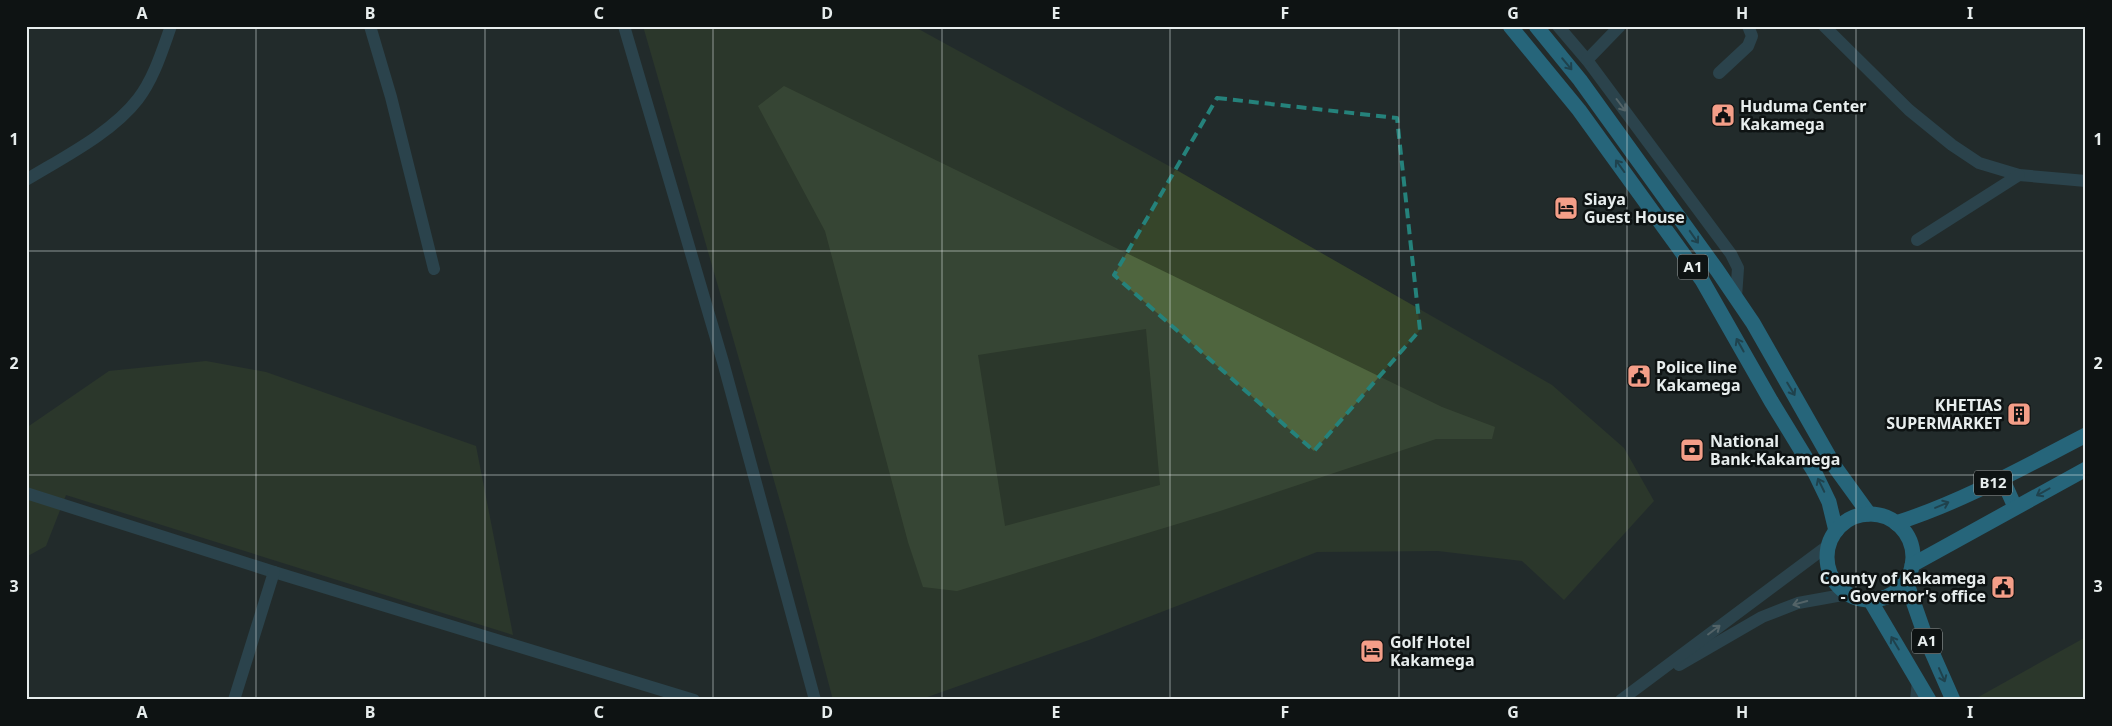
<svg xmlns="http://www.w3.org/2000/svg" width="2112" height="726" viewBox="0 0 2112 726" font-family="'Noto Sans',sans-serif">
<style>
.green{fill:#36452a}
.forest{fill:#4f653e;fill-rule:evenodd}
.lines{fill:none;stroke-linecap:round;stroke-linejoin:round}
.street{stroke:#356073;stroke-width:12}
.highway{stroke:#2aaada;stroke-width:15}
.oneway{stroke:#1c5e76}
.oneway2{stroke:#8ea6b0}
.marked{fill:none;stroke:#25827b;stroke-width:4;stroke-dasharray:10 6;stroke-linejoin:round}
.grid{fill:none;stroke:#e7eded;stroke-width:1;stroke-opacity:0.55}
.labels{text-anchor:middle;stroke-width:5;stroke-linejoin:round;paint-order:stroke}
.shield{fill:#0e1313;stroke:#a6acac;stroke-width:1}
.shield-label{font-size:15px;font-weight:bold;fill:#e7eded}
.poi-label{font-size:16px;font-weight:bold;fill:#e7eded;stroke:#0e1313;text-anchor:start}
.neatline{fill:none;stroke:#e7eded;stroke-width:2}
.grid-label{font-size:16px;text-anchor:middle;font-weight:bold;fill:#e7eded}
</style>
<rect width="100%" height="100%" fill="#222b2b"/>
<!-- green -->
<g class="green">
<path d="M 643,26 L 913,26 L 1180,172 L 1552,385 L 1624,448 L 1654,501 L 1564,600 L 1522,561 L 1438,551 L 1317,552 L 1089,640 L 919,700 L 833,700 L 788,529 Z"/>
<path d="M 206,361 L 266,372 L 476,446 L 513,635 L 66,495 L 46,546 L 26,557 L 26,428 L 109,371 Z"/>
<path d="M 2086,637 L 2086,700 L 1973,700 Z"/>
</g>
<!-- forest -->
<path class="forest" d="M 784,86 L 1442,407 L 1495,427 L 1492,439 L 1436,439 L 1220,511 L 957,591 L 923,587 L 908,542 L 825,231 L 758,106 ZM 1146,329 L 1160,485 L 1005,526 L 978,355 Z"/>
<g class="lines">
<!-- street -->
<g class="street">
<path d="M 370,26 L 391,97 L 434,269"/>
<path d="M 624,26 L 723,362 L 815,700"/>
<path d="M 1558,26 L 1587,60 L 1731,254 L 1738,268 L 1736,297"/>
<path d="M 1824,26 L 1909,110 L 1952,145 L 1979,163 L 2019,175 L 2086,181"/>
<path d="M 1587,60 L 1620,26"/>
<path d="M 1719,73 L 1748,46 L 1752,36 L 1748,26"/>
<path d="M 26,180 C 62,158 112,133 138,99 C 154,78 162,51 171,26"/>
<path d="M 1917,240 L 2019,175"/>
<path d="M 26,493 L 274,572 L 694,700"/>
<path d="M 1679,665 L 1762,617 L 1798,603 L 1848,594"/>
<path d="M 234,700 L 274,572"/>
<path d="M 1621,700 L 1830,544"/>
<path d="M 1916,700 L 1918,681"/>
</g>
<!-- highway -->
<g class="highway">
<path d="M 1510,26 L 1579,110 L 1702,280 L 1771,401 L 1815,473 L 1829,502 L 1836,531"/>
<path d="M 1536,26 L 1580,80 L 1717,270 L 1753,323 L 1835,467 L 1869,514"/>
<path d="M 2002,478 L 2015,507"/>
<circle cx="1870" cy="557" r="43"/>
<path d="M 1896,523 C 1962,502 2024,467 2086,435"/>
<path d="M 1912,565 L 2086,469"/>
<path d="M 1906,581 L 1927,641 L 1953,700"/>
<path d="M 1870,600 L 1929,700"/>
</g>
</g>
<!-- one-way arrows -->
<defs><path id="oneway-shaft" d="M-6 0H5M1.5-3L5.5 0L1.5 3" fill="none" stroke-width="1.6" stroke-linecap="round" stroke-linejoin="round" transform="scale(1.25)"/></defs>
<g class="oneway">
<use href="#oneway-shaft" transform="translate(1567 64) rotate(50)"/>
<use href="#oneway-shaft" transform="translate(1620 166) rotate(-126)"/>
<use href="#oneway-shaft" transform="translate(1694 237) rotate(55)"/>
<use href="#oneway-shaft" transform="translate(1740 345) rotate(-119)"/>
<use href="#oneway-shaft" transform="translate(1791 389) rotate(59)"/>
<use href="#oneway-shaft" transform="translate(1821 485) rotate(-116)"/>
<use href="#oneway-shaft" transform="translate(2043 492) rotate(151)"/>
<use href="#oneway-shaft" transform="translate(1942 505) rotate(-23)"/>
<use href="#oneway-shaft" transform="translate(1895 643) rotate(-121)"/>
<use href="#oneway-shaft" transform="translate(1942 675) rotate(66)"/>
</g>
<g class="oneway2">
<use href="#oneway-shaft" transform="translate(1621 105) rotate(53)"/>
<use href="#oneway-shaft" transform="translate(1800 603) rotate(165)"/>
<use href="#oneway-shaft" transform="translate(1714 630) rotate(-37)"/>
</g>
<!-- marked area -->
<path d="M0 0H2112V726H0ZM 1217,98 L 1397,118 L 1420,330 L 1314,451 L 1114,275 Z" fill="#222b2b" fill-opacity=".55" fill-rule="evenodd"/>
<path class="marked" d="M 1217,98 L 1397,118 L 1420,330 L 1314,451 L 1114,275 Z"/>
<!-- grid -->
<path class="grid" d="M 256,26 L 256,700M 485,26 L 485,700M 713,26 L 713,700M 942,26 L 942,700M 1170,26 L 1170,700M 1399,26 L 1399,700M 1627,26 L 1627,700M 1856,26 L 1856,700M 26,251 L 2086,251M 26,475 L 2086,475"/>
<!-- icons -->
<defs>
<g id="civic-square" transform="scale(1.25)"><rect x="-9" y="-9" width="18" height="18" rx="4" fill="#f49e88" stroke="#0e1313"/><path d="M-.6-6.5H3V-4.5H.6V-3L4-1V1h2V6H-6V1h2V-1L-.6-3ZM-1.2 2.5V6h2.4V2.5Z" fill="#111"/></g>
<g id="hotel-square" transform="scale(1.25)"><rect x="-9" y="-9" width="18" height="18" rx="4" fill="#f49e88" stroke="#0e1313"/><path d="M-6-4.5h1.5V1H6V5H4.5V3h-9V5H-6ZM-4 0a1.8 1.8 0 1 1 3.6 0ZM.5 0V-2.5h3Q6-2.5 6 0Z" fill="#111"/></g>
<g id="building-square" transform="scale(1.25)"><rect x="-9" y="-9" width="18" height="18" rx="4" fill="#f49e88" stroke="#0e1313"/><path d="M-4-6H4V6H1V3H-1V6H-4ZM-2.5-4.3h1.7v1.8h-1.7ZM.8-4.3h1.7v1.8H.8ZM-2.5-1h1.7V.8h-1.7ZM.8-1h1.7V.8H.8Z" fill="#111"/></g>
<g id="bank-square" transform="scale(1.25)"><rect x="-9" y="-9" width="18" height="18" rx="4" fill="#f49e88" stroke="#0e1313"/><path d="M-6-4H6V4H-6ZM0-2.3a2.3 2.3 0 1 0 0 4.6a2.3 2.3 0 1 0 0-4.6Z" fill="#111"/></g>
</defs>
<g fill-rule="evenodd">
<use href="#civic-square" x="1723" y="115"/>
<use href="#hotel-square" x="1566" y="208"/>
<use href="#civic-square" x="1639" y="376"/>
<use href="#building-square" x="2019" y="414"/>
<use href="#bank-square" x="1692" y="450"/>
<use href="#civic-square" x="2003" y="587"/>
<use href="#hotel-square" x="1372" y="651"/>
</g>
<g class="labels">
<!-- shield labels -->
<g class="shield">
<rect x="1678" y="254.5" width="30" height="25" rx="4"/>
<rect x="1974" y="470.5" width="38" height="25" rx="4"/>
<rect x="1912" y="628.5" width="30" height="25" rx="4"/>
</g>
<g class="shield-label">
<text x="1693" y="272">A1</text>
<text x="1993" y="488">B12</text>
<text x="1927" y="646">A1</text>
</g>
<!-- poi labels -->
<g class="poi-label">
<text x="1740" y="112">Huduma Center<tspan x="1740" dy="18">Kakamega</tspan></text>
<text x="1584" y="205">Siaya<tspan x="1584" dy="18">Guest House</tspan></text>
<text x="1656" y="373">Police line<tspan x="1656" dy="18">Kakamega</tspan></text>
<text x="2002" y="411" text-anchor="end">KHETIAS<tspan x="2002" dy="18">SUPERMARKET</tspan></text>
<text x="1710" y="447">National<tspan x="1710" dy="18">Bank-Kakamega</tspan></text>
<text x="1986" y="584" text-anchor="end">County of Kakamega<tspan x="1986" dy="18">- Governor's office</tspan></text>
<text x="1390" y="648">Golf Hotel<tspan x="1390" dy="18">Kakamega</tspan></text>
</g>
</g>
<!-- border -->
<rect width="2112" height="726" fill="none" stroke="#0e1313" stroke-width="55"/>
<rect x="28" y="28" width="2056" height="670" class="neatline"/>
<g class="grid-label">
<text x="142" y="19">A</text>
<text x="370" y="19">B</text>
<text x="599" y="19">C</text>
<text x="827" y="19">D</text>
<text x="1056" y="19">E</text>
<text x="1285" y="19">F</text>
<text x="1513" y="19">G</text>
<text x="1742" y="19">H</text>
<text x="1970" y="19">I</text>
<text x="14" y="145">1</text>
<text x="2098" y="145">1</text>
<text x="14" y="369">2</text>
<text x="2098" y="369">2</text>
<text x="14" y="592">3</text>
<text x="2098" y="592">3</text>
<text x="142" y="718">A</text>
<text x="370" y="718">B</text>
<text x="599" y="718">C</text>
<text x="827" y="718">D</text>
<text x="1056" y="718">E</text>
<text x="1285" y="718">F</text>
<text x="1513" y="718">G</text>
<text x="1742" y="718">H</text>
<text x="1970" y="718">I</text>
</g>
</svg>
